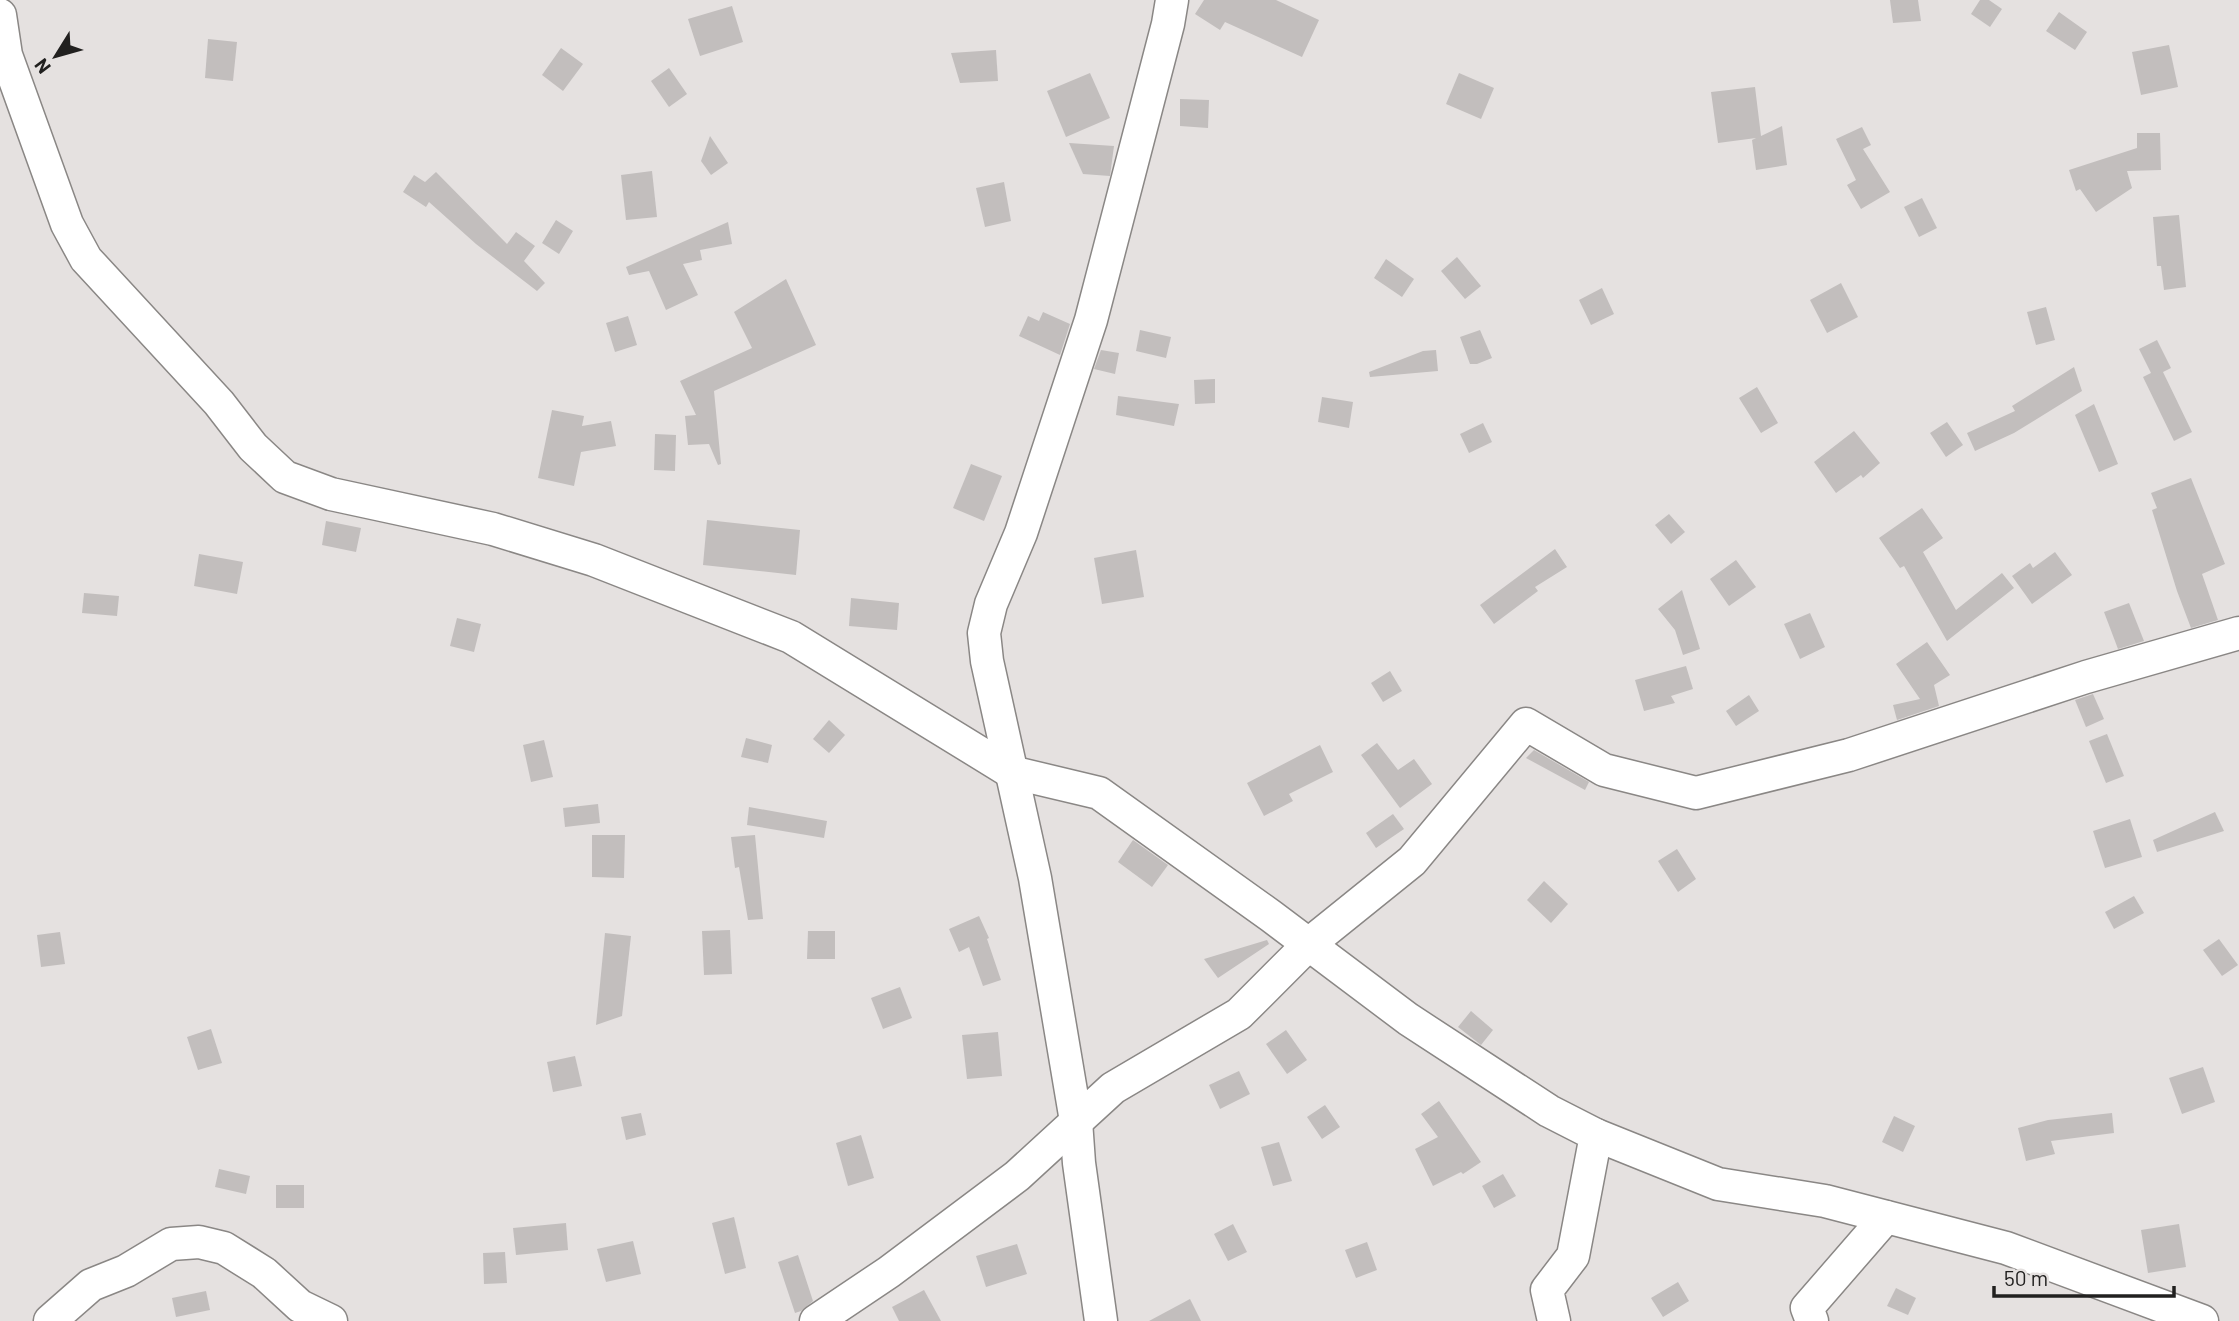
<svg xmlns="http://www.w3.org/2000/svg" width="2239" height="1321" viewBox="0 0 2239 1321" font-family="Barlow,sans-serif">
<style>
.building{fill:#c2bebd}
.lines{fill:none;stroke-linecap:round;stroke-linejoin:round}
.minor-casing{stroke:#8a8785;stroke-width:35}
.minor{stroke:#fff;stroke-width:32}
</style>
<rect width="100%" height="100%" fill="#e5e1e0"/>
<!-- building -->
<g class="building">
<path d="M 1204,0 L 1276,0 L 1319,20 L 1302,57 L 1225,22 L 1220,30 L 1195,14 Z"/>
<path d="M 1890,0 L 1918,0 L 1921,21 L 1893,23 Z"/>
<path d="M 1980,0 L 1989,0 L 2002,9 L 1990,27 L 1971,14 Z"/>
<path d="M 732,6 L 743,42 L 700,56 L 688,19 Z"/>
<path d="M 2059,12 L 2087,32 L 2075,50 L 2046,31 Z"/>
<path d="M 208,39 L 237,42 L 233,81 L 205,78 Z"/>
<path d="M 2169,45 L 2178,87 L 2141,95 L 2132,52 Z"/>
<path d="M 561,48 L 583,64 L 563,91 L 542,75 Z"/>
<path d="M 996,50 L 998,81 L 960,83 L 951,53 Z"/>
<path d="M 669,68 L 687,94 L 669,107 L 651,81 Z"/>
<path d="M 1090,73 L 1110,118 L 1066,137 L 1047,91 Z"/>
<path d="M 1459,73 L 1494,88 L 1481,119 L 1446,104 Z"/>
<path d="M 1755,87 L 1761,136 L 1782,126 L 1787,165 L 1756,170 L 1752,140 L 1756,138 L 1718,143 L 1711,92 Z"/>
<path d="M 1180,99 L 1209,100 L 1208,128 L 1180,126 Z"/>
<path d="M 1862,127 L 1871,145 L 1863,149 L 1890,192 L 1861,209 L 1847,185 L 1856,180 L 1836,139 Z"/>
<path d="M 2137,133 L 2160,133 L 2161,170 L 2127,171 L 2132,188 L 2096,212 L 2080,189 L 2076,191 L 2069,170 L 2137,148 Z"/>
<path d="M 710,136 L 728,163 L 711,175 L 701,161 Z"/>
<path d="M 1069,143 L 1114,146 L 1110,176 L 1083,174 Z"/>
<path d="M 652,171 L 657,217 L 626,220 L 621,175 Z"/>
<path d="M 436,172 L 507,244 L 516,232 L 535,246 L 524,261 L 545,283 L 537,291 L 476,244 L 429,202 L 426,207 L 403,192 L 414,175 L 425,182 Z"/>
<path d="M 1004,182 L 1011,221 L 985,227 L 976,188 Z"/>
<path d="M 1922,198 L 1937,228 L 1919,237 L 1904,207 Z"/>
<path d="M 2179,215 L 2186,287 L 2164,290 L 2161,266 L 2157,266 L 2153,217 Z"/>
<path d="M 556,220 L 573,231 L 559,254 L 542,243 Z"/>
<path d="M 728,222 L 732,244 L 700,250 L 702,260 L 683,264 L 698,295 L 666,310 L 649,271 L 629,275 L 626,267 Z"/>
<path d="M 1457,257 L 1481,286 L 1465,299 L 1441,271 Z"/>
<path d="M 1386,259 L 1414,279 L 1402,297 L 1374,278 Z"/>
<path d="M 786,279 L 816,345 L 714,391 L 721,464 L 718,465 L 709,444 L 688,445 L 685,416 L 696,415 L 680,381 L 752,348 L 734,312 Z"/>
<path d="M 1841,283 L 1858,317 L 1827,333 L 1810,300 Z"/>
<path d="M 1602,288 L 1614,314 L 1591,325 L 1579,300 Z"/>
<path d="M 2046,307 L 2055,340 L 2036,345 L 2027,312 Z"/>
<path d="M 1043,312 L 1070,324 L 1060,355 L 1019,336 L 1028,316 L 1039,321 Z"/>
<path d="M 628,316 L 637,345 L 615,352 L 606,323 Z"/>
<path d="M 1140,330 L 1171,337 L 1166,358 L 1136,351 Z"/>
<path d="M 1480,330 L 1492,358 L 1477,364 L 1470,364 L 1460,337 Z"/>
<path d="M 2157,340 L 2171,368 L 2163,372 L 2192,432 L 2174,441 L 2143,377 L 2151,373 L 2139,349 Z"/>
<path d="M 1101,350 L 1119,353 L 1115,374 L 1094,369 Z"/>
<path d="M 1436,350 L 1438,371 L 1370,377 L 1369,372 L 1423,351 Z"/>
<path d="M 2074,367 L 2082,391 L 2014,433 L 1975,451 L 1967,433 L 2015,411 L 2012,406 Z"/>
<path d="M 1215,379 L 1215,403 L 1195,404 L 1194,380 Z"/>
<path d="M 1757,387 L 1778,423 L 1761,433 L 1739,398 Z"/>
<path d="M 1118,396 L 1179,404 L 1174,426 L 1116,415 Z"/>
<path d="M 1322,397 L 1353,402 L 1349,428 L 1318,422 Z"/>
<path d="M 2094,404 L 2118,464 L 2099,472 L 2075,415 Z"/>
<path d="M 552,410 L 584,416 L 582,426 L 611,421 L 616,446 L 581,452 L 574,486 L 538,478 Z"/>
<path d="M 1947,422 L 1963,445 L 1946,457 L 1930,433 Z"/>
<path d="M 1483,423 L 1492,442 L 1469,453 L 1460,434 Z"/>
<path d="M 1854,431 L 1880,463 L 1863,478 L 1861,475 L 1836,493 L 1814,462 Z"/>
<path d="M 655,434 L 676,435 L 675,471 L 654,470 Z"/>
<path d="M 971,464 L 1002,476 L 984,521 L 953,508 Z"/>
<path d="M 2191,478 L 2225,564 L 2202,574 L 2218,620 L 2191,628 L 2177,591 L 2152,510 L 2157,508 L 2151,493 Z"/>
<path d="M 1922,508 L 1943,538 L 1923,552 L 1956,610 L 2002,573 L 2014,588 L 1947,641 L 1904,566 L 1900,568 L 1879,538 Z"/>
<path d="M 1669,514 L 1685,532 L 1671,544 L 1655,525 Z"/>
<path d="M 707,520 L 800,530 L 796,575 L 703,565 Z"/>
<path d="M 326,521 L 361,528 L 356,552 L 322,545 Z"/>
<path d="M 1555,549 L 1567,567 L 1535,587 L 1538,591 L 1494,624 L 1480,605 Z"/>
<path d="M 1136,550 L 1144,597 L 1102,604 L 1094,558 Z"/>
<path d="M 2055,552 L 2072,575 L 2032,604 L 2012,576 L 2030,563 L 2033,568 Z"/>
<path d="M 199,554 L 243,562 L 237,594 L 194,586 Z"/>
<path d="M 1736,560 L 1756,587 L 1729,606 L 1710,579 Z"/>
<path d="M 1682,590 L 1700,649 L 1683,655 L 1675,630 L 1658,609 Z"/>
<path d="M 84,593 L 119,596 L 117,616 L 82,613 Z"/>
<path d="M 851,598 L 899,603 L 897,630 L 849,626 Z"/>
<path d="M 2129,603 L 2144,641 L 2118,649 L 2104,612 Z"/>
<path d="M 1810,613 L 1825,647 L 1800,659 L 1784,624 Z"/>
<path d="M 457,618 L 481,624 L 474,652 L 450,646 Z"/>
<path d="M 1927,642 L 1950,675 L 1934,685 L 1939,706 L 1897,720 L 1893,705 L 1920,699 L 1896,664 Z"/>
<path d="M 1686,666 L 1693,689 L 1671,696 L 1675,703 L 1644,711 L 1635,680 Z"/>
<path d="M 1390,671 L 1402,691 L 1383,702 L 1371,683 Z"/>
<path d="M 2093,694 L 2104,719 L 2086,727 L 2075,700 Z"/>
<path d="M 1749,695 L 1759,711 L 1736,726 L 1726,711 Z"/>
<path d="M 829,720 L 845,735 L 829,753 L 813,739 Z"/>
<path d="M 2107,734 L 2124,776 L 2106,783 L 2089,741 Z"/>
<path d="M 746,738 L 772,745 L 768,763 L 741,757 Z"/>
<path d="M 544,740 L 553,777 L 531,782 L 523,745 Z"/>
<path d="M 1377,743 L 1398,770 L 1414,759 L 1432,784 L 1400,808 L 1361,755 Z"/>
<path d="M 1320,745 L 1333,772 L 1289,794 L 1293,801 L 1264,816 L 1247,783 Z"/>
<path d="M 1534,750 L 1589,782 L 1585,790 L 1526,758 Z"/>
<path d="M 598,804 L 600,823 L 565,827 L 563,808 Z"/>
<path d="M 749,807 L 827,821 L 824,838 L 747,825 Z"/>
<path d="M 2215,812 L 2224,831 L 2157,852 L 2153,840 Z"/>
<path d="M 1393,814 L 1404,829 L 1376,848 L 1366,833 Z"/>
<path d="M 2130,819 L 2142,857 L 2105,868 L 2093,831 Z"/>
<path d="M 592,835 L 625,835 L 624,878 L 592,877 Z"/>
<path d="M 755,835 L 763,919 L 748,920 L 739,867 L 735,868 L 731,837 Z"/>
<path d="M 1133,840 L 1168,865 L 1152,887 L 1118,862 Z"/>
<path d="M 1677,849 L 1696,879 L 1678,892 L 1658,861 Z"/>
<path d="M 1544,881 L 1568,904 L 1551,923 L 1527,900 Z"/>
<path d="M 2134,896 L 2144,913 L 2114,929 L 2105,912 Z"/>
<path d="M 979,916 L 989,938 L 987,939 L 1001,980 L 983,986 L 969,947 L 959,952 L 949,929 Z"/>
<path d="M 730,930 L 732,974 L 704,975 L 702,931 Z"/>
<path d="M 808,931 L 835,931 L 835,959 L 807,959 Z"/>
<path d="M 60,932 L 65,964 L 41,967 L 37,935 Z"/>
<path d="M 605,933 L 631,936 L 622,1016 L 596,1025 Z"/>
<path d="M 2219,939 L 2238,965 L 2222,976 L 2203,950 Z"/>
<path d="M 1267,940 L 1269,944 L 1218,978 L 1204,959 Z"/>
<path d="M 900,987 L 912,1018 L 883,1029 L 871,998 Z"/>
<path d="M 1471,1011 L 1493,1030 L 1481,1045 L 1458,1027 Z"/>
<path d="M 211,1029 L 222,1063 L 198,1070 L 187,1037 Z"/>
<path d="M 1286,1030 L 1307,1060 L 1287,1074 L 1266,1044 Z"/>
<path d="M 998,1032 L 1002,1076 L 967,1079 L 962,1035 Z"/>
<path d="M 575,1056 L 582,1086 L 553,1092 L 547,1062 Z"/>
<path d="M 2203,1067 L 2215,1102 L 2182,1114 L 2169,1078 Z"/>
<path d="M 1239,1071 L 1250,1094 L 1220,1109 L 1209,1085 Z"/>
<path d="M 1439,1101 L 1481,1162 L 1463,1174 L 1461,1172 L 1433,1186 L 1415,1149 L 1438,1137 L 1421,1114 Z"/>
<path d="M 1325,1105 L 1340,1127 L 1322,1139 L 1307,1117 Z"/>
<path d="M 641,1113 L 646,1135 L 626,1140 L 621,1117 Z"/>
<path d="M 2112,1113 L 2114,1133 L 2051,1141 L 2055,1154 L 2026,1161 L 2018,1128 L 2048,1120 Z"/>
<path d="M 1894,1116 L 1915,1126 L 1903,1152 L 1882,1142 Z"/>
<path d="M 861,1135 L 874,1178 L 848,1186 L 836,1143 Z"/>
<path d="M 1279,1142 L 1292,1181 L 1273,1186 L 1261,1147 Z"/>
<path d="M 219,1169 L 250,1176 L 246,1194 L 215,1187 Z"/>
<path d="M 1503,1174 L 1516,1196 L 1494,1208 L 1482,1186 Z"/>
<rect x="276" y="1185" width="28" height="23"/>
<path d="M 734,1217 L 746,1268 L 725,1274 L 712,1223 Z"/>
<path d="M 566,1223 L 568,1250 L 516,1255 L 513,1228 Z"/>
<path d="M 1233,1224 L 1247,1252 L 1228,1261 L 1214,1234 Z"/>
<path d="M 2179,1224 L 2186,1267 L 2148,1273 L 2141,1230 Z"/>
<path d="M 633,1241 L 641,1274 L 606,1282 L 597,1249 Z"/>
<path d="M 1367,1242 L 1377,1270 L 1356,1278 L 1345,1250 Z"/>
<path d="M 1017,1244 L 1027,1274 L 986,1287 L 976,1256 Z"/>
<path d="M 505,1252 L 507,1283 L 484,1284 L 483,1253 Z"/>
<path d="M 798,1255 L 813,1301 L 801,1311 L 795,1313 L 778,1262 Z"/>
<path d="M 1678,1282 L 1689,1301 L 1663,1317 L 1651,1298 Z"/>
<path d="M 1896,1288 L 1916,1298 L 1908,1315 L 1887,1306 Z"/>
<path d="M 924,1290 L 941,1321 L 899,1321 L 892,1307 Z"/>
<path d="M 206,1291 L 210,1310 L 176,1317 L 172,1298 Z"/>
<path d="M 1190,1299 L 1201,1321 L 1149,1321 Z"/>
</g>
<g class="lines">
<!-- minor casing -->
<g class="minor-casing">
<g id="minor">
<path d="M 0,15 L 6,55 L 67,224 L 86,259 L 219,403 L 253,447 L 285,477 L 331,494 L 493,529 L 594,560 L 791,637 L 1011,772 L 1099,793 L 1271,916 L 1408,1019 L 1549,1111 L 1596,1135 L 1573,1256 L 1547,1290 L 1554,1321"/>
<path d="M 1596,1135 L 1718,1184 L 1825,1201 L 2006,1248 L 2202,1321"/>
<path d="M 50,1321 L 91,1285 L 126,1271 L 171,1244 L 199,1242 L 224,1248 L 264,1273 L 300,1306 L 331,1321"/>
<path d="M 816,1321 L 889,1272 L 1017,1176 L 1113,1088 L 1239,1014 L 1309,944 L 1412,861 L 1526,724 L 1604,770 L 1696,793 L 1849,755 L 2086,677 L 2239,633"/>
<path d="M 1101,1321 L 1079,1163 L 1076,1121 L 1035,878 L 987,661 L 984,633 L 991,604 L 1021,533 L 1091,320 L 1168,24 L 1172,0"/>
<path d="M 1812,1321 L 1807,1308 L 1886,1217"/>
</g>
</g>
<!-- minor -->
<use href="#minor" class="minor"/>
</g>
<!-- north arrow -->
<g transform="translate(56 56) rotate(233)" stroke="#e5e1e0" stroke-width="5" paint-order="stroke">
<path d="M0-5L12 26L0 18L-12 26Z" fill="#21201f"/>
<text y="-10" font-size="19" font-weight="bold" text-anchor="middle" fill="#21201f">N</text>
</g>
<!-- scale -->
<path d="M1994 1286v10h180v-10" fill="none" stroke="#21201f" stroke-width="3.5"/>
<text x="2004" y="1286" font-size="21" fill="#21201f" stroke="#e5e1e0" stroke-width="5" paint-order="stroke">50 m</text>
</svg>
